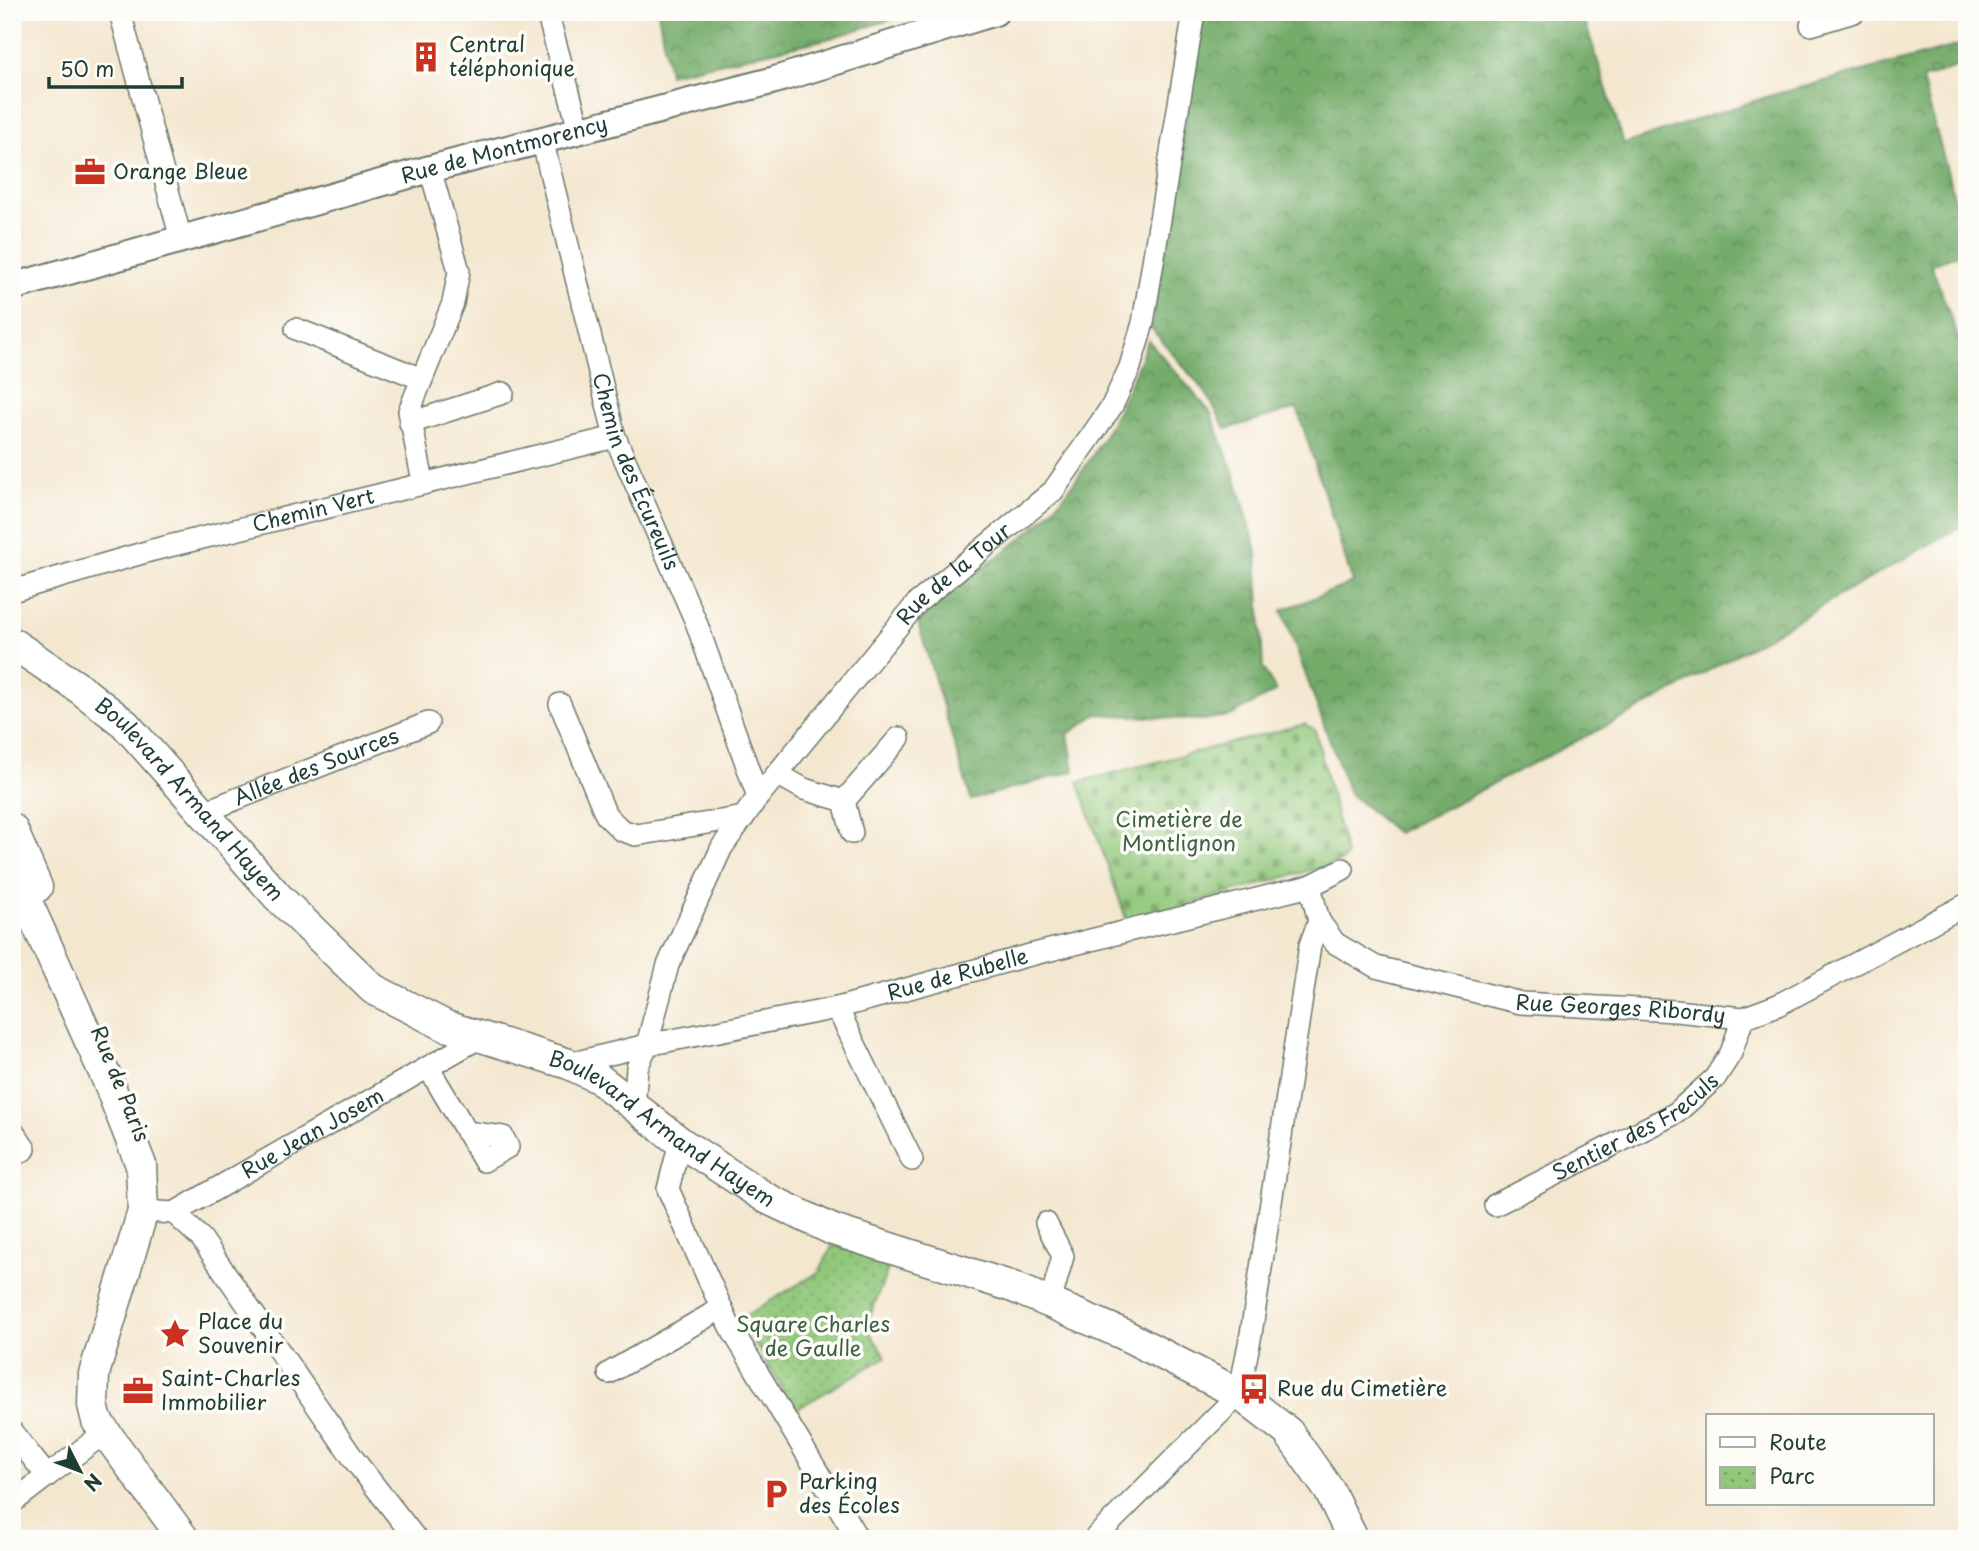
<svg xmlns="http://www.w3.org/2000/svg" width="1979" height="1551" viewBox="0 0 1979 1551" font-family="'Playpen Sans',sans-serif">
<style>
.forest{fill:url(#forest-crowns);stroke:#4a744f;stroke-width:2}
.cemetery{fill:url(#cemetery-stones);stroke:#588257;stroke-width:2}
.park{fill:url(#park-dots);stroke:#588257;stroke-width:2}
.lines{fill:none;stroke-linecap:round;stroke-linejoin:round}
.minor-casing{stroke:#6a786b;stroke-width:24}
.tertiary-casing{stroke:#6a786b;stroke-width:30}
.secondary-casing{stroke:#6a786b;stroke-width:33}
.minor{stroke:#fff;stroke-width:21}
.tertiary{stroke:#fff;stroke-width:26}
.secondary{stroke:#fff;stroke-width:30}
.labels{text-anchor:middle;stroke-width:7;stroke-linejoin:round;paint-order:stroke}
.poi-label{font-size:21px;fill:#1f3d34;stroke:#fdfcf7;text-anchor:start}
.street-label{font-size:21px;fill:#1f3d34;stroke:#fdfcf7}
.park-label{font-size:21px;fill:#3c6046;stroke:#fdfcf7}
</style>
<defs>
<pattern id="forest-crowns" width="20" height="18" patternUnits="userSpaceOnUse" patternTransform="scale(1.75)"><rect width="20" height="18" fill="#74ac6a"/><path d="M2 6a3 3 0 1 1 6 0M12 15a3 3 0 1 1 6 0" fill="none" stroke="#5f8d58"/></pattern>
<pattern id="cemetery-stones" width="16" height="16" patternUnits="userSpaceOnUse" patternTransform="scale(1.75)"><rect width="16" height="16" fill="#91c87a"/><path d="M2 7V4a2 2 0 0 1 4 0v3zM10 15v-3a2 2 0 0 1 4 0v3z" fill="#76a465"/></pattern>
<pattern id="park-dots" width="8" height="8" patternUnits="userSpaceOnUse" patternTransform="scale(1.75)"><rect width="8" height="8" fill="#91c87a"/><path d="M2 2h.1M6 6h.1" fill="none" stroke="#76a465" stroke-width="1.8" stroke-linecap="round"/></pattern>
</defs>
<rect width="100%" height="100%" fill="#fdfcf7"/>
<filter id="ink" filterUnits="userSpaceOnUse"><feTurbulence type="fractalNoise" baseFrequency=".0143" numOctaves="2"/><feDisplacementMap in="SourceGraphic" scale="14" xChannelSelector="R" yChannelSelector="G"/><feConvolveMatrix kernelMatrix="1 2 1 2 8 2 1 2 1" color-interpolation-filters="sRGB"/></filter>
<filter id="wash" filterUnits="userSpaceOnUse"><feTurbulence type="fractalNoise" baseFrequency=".00686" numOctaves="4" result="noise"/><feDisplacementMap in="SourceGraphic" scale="28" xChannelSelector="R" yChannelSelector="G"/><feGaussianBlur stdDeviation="1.57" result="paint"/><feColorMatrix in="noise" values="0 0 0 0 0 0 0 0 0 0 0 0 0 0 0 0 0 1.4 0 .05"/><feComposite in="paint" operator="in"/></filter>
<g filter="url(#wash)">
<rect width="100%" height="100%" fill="#f4e7d0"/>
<!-- forest -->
<g class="forest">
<path d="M 658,12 L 916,12 L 827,39 L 669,74 Z"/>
<path d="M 1204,12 L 1582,12 L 1624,144 L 1769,96 L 1967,43 L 1967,63 L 1922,79 L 1967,244 L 1967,251 L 1931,264 L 1967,362 L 1967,523 L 1655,701 L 1397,833 L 1349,793 L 1282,610 L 1353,583 L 1297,408 L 1226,429 L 1206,393 L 1151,328 Z"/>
<path d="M 1148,340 L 1211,413 L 1238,485 L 1257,551 L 1263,668 L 1276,691 L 1230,716 L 1202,720 L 1097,714 L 1068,734 L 1074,771 L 971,800 L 918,623 C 955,580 1007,556 1046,516 C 1093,467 1124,402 1148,340 Z"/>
</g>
<!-- cemetery -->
<path class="cemetery" d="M 1305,724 L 1315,730 L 1346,855 L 1341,862 L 1127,921 L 1078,782 Z"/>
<!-- park -->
<path class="park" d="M 833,1245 L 890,1263 L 866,1327 L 886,1357 L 795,1410 L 740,1319 L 819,1272 Z"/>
</g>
<g filter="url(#ink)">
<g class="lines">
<!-- minor casing -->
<g class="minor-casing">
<g id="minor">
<path d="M 120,12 L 181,239"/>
<path d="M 547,12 L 579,129"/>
<path d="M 1811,25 L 1854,12"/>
<path id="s1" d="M 542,139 L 615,437 L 696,622 L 758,797"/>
<path d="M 296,329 L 422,379"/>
<path d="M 410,423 L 503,393"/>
<path d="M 421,472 L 409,411 L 453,303 L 459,271 L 430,169"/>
<path id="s2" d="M 12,591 L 153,550 L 615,437"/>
<path d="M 560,704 L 606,815 L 621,830 L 636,835 L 744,817"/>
<path d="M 777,774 L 804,789 L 844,801 L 852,833"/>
<path d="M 844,801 L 899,738"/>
<path id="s3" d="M 204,812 L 428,723"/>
<path id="s4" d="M 1319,921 L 1335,943 L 1376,967 L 1521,1003 L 1676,1011 L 1743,1018 L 1778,1005 L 1967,904"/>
<path d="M 837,1008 L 912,1160"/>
<path id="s5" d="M 569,1064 L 647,1045 L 837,1008 L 1026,956 L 1310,886 L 1343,869"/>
<path d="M 428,1067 L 484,1161 L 508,1147 L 503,1137 L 466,1132"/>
<path id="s6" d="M 634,1108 L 637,1068 L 647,1045 L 668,965 L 722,847 L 758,797 L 917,603 L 1053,491 L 1112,406 L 1130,367 L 1143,323 L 1194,12"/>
<path d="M 12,1130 L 25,1149 L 12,1157"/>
<path d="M 680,1142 L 668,1189 L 729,1325 L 858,1539"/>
<path id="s7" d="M 1495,1205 L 1676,1113 L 1715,1078 L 1731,1053 L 1743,1018"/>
<path id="s8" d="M 143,1211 L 174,1213 L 479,1038"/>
<path d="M 174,1213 L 201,1238 L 355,1461 L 416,1539"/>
<path d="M 1046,1223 L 1063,1256 L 1050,1303"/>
<path d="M 609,1373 L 722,1308"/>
<path d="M 12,1432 L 47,1476 L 12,1503"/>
<path d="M 47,1476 L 107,1431"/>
<path d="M 1094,1539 L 1239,1394 L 1251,1334 L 1310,945 L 1319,921 L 1310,886"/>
</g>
</g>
<!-- tertiary casing -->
<g class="tertiary-casing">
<g id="tertiary">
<path id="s9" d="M 12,287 L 430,169 L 775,80 L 995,12"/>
</g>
</g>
<!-- secondary casing -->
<g class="secondary-casing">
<g id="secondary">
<path id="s10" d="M 12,643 L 79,688 L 125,724 L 278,897 L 373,989 L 446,1026 L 569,1064 L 598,1078 L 680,1142 L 766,1198 L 833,1230 L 1013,1287 L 1123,1334 L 1239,1394 L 1288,1432 L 1329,1490 L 1353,1539"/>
<path d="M 12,829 L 37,887"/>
<path d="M 12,869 L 107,1079 L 141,1165 L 143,1211 L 94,1374 L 93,1405 L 97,1421 L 184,1539"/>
</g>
</g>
<!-- minor -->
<use href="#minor" class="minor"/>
<!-- tertiary -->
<use href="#tertiary" class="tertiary"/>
<!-- secondary -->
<use href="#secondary" class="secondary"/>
</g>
</g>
<!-- icons -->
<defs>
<g id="building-bare" transform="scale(2.415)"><path d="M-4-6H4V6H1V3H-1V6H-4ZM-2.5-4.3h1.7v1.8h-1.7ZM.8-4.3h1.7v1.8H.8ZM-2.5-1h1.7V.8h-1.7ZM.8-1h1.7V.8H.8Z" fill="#c8321e" stroke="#fdfcf7" stroke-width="2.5" paint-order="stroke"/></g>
<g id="office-bare" transform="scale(2.415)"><path d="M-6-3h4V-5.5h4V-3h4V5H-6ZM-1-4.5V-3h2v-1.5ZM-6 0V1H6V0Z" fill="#c8321e" stroke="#fdfcf7" stroke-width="2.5" paint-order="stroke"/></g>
<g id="sight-bare" transform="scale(2.415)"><path d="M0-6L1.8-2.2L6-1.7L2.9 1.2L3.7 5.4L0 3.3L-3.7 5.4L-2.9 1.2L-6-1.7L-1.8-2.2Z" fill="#c8321e" stroke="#fdfcf7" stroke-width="2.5" paint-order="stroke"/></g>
<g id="bus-bare" transform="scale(2.415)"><path d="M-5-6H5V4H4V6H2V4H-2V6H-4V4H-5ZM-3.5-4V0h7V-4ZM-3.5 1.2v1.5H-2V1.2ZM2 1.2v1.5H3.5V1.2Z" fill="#c8321e" stroke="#fdfcf7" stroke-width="2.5" paint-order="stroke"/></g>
<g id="parking-bare" transform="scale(2.415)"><path d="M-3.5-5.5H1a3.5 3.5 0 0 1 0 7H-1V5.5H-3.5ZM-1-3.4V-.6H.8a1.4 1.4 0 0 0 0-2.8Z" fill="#c8321e" stroke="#fdfcf7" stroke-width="2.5" paint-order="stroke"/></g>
</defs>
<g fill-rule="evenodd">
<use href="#building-bare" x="426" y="57"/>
<use href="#office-bare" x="90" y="172"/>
<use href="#sight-bare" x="175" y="1334"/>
<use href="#bus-bare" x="1254" y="1389"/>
<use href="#office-bare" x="138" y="1391"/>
<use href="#parking-bare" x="776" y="1494"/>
</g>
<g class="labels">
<!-- poi labels -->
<g class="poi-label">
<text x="449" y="52">Central<tspan x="449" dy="24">téléphonique</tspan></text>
<text x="113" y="179">Orange Bleue</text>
<text x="198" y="1329">Place du<tspan x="198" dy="24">Souvenir</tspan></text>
<text x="161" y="1386">Saint-Charles<tspan x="161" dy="24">Immobilier</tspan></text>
<text x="1277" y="1396">Rue du Cimetière</text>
<text x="799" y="1489">Parking<tspan x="799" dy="24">des Écoles</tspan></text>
</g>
<!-- street labels -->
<g class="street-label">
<text dy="7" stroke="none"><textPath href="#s9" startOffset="511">Rue de Montmorency</textPath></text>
<text dy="7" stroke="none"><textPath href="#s1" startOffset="346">Chemin des Écureuils</textPath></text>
<text dy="7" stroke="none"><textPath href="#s2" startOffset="312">Chemin Vert</textPath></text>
<text dy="7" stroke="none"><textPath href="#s6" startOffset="637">Rue de la Tour</textPath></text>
<text dy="7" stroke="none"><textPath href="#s3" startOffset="121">Allée des Sources</textPath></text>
<text dy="7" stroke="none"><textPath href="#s10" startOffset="238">Boulevard Armand Hayem</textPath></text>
<text dy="7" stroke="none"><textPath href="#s5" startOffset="399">Rue de Rubelle</textPath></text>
<text dy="7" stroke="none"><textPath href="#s4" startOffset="324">Rue Georges Ribordy</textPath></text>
<text transform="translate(120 1084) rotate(68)" y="7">Rue de Paris</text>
<text dy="7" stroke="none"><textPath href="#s7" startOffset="161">Sentier des Freculs</textPath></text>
<text dy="7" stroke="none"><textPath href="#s10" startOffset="826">Boulevard Armand Hayem</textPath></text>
<text dy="7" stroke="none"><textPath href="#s8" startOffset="191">Rue Jean Josem</textPath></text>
</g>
<!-- park labels -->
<g class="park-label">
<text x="1179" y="827">Cimetière de<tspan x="1179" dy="24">Montlignon</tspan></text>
<text x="813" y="1332">Square Charles<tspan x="813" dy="24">de Gaulle</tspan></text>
</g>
</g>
<!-- margin -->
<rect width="1979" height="1551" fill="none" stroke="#fdfcf7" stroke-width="42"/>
<!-- legend -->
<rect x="1706" y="1414" width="228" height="91" fill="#fdfcf7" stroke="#a4b0a9" stroke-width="2"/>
<rect x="1720" y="1437" width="35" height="10" fill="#ffffff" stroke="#a4b0a9" stroke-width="2"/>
<text x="1769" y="1450" font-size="21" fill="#1f3d34">Route</text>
<rect x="1720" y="1467" width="35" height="21" fill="url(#park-dots)" stroke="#a4b0a9" stroke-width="2"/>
<text x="1769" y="1484" font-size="21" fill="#1f3d34">Parc</text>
<!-- north arrow -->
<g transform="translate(80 1471) rotate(132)" stroke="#fdfcf7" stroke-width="5" paint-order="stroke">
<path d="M0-5L12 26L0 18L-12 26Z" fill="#1f3d34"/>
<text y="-10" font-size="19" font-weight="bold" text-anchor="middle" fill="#1f3d34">N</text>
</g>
<!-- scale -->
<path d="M49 77v10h133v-10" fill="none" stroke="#1f3d34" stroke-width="3.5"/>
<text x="60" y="77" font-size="21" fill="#1f3d34" stroke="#fdfcf7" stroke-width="5" paint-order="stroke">50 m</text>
</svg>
